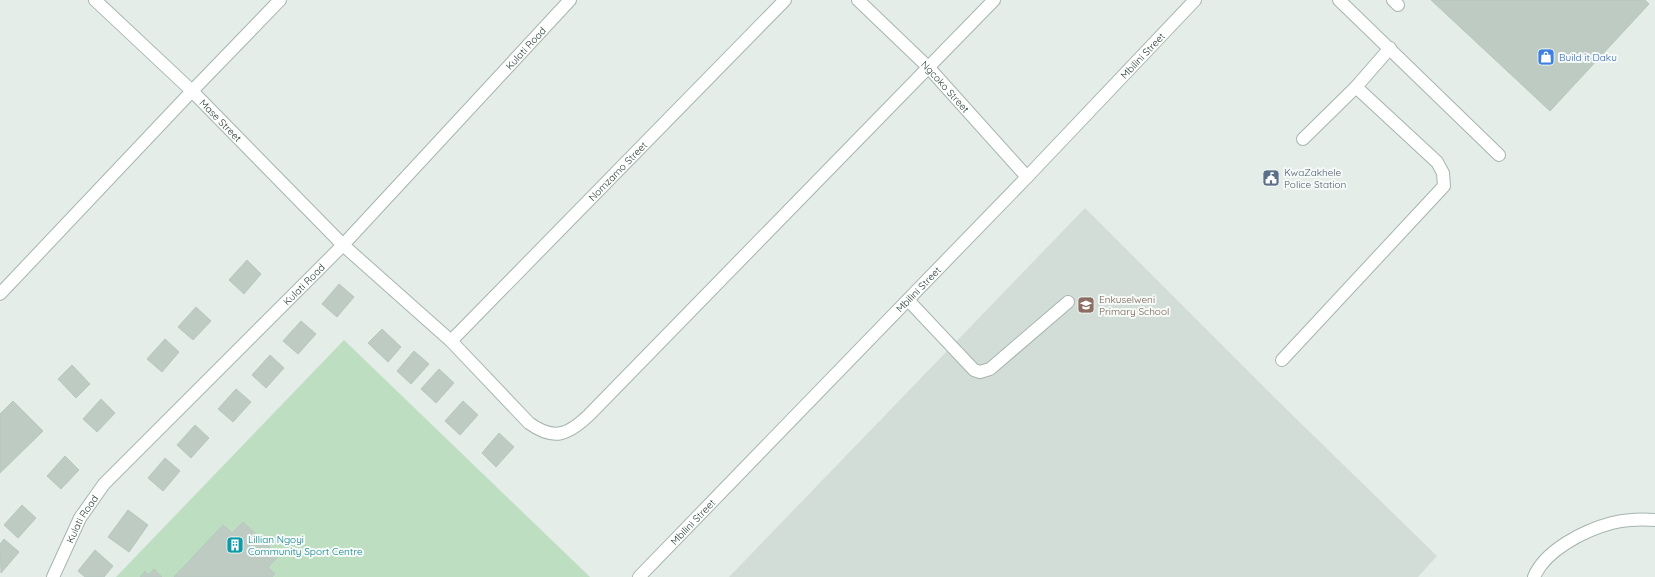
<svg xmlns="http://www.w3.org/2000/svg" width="1655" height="577" viewBox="0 0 1655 577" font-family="Quicksand,sans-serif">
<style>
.built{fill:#d3ddd7}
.grass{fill:#bedec1}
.building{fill:#bdcbc3;stroke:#b7c7be}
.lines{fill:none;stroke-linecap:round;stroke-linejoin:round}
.minor-casing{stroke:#a7b5ae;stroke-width:14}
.minor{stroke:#fff;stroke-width:12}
.labels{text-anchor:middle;stroke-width:4;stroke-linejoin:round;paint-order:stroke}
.street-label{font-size:10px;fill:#243f33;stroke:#f5faf7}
.shop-label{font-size:10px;fill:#366cbe;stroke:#f5faf7;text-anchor:start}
.service-label{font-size:10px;fill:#4e5e75;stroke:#f5faf7;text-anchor:start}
.education-label{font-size:10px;fill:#785e54;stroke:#f5faf7;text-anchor:start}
.culture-label{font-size:10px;fill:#0d838f;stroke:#f5faf7;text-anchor:start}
</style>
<rect width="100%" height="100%" fill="#e4ede8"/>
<!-- built -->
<path class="built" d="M 1085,208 L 1278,401 L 1437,556 L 1418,577 L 729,577 Z"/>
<!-- grass -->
<path class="grass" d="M 344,340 L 590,577 L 116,577 Z"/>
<!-- building -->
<g class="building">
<path d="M 1431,0 L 1645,0 L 1649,4 L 1550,111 Z"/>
<path d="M 247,260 L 261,274 L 244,294 L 229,280 Z"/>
<path d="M 339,284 L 354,297 L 337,317 L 322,304 Z"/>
<path d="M 196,307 L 211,321 L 193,340 L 178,327 Z"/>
<path d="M 301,321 L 316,334 L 298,354 L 283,341 Z"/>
<path d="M 382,329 L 401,347 L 388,362 L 368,343 Z"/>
<path d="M 165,339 L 179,352 L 162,372 L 147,359 Z"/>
<path d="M 414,351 L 429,364 L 411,384 L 397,371 Z"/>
<path d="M 270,355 L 284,368 L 266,388 L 252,375 Z"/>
<path d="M 72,365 L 90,384 L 76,398 L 58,379 Z"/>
<path d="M 439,369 L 454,383 L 436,403 L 421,389 Z"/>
<path d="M 236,389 L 251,402 L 233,422 L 218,409 Z"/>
<path d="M 101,399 L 115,413 L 97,432 L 83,419 Z"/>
<path d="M 13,401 L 43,431 L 0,473 L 0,414 Z"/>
<path d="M 463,401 L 478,415 L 460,435 L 445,421 Z"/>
<path d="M 195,425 L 209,438 L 191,458 L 177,445 Z"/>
<path d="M 499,433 L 514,447 L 496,467 L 482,453 Z"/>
<path d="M 65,456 L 79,470 L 61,489 L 47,476 Z"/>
<path d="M 165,458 L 180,471 L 163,491 L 148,478 Z"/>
<path d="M 22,505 L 36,518 L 18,538 L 4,525 Z"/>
<path d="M 128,510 L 148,525 L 129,552 L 108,537 Z"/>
<path d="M 243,522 L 279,556 L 268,567 L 275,574 L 272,577 L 174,577 L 223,525 L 232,533 Z"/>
<path d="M 4,539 L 19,552 L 1,573 L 0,544 Z"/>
<path d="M 95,550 L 113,566 L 104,577 L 85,577 L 78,571 Z"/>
<path d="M 154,569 L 162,577 L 140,577 L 145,571 L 148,575 Z"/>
</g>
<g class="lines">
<!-- minor casing -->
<g class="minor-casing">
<g id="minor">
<path id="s1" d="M 95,0 L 192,91 L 343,245 L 451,341 L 529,423 C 554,441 568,435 589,415 L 994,0"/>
<path id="s2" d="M 858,0 L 929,68 L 1027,177"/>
<path d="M 1339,0 L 1499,155"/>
<path d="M 1393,0 L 1398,5"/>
<path d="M 1303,139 L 1356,87 L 1390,48"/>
<path d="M 0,294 L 192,91 L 280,0"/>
<path d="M 908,300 L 974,370 L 980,372 L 990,369 L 1068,302"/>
<path id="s3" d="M 451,341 L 785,0"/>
<path d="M 1282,360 L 1444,186 L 1443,173 L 1437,162 L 1356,87"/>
<path id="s4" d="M 53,577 L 80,518 L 104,484 L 343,245 L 570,0"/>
<path id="s5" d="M 639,577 L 1027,177 L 1195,0"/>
<path d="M 1534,577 C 1545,550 1585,530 1612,523 C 1625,520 1641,519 1655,520"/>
</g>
</g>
<!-- minor -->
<use href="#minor" class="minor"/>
</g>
<!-- icons -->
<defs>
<g id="shop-square" transform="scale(0.9)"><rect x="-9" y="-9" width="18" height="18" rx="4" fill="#3f7fe0" stroke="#f5faf7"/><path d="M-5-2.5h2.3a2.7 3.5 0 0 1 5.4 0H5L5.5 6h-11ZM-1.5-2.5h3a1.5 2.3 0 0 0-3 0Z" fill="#fff"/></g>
<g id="civic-square" transform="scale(0.9)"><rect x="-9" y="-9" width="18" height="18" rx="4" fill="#5c6f8a" stroke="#f5faf7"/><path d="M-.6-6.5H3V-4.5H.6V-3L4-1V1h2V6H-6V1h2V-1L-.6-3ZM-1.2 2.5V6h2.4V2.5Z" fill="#fff"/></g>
<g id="school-square" transform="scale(0.9)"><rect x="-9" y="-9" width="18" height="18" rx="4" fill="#8d6e63" stroke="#f5faf7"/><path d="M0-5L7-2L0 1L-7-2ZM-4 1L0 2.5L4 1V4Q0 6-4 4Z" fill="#fff"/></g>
<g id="building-square" transform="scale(0.9)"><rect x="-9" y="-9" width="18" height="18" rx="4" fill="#0f9aa8" stroke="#f5faf7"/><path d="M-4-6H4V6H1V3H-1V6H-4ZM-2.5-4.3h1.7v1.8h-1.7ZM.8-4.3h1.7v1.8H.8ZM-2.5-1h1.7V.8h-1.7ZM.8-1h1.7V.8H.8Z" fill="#fff"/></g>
</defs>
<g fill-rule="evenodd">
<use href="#shop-square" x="1546" y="57"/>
<use href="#civic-square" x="1271" y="178"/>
<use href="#school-square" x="1086" y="305"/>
<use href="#building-square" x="235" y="545"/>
</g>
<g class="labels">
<!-- street labels -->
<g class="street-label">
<text dy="4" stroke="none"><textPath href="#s4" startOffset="713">Kulati Road</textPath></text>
<text dy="4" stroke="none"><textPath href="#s5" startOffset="725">Mbilini Street</textPath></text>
<text dy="4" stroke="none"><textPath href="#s2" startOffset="123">Ngcoko Street</textPath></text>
<text dy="4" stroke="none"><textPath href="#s1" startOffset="174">Mase Street</textPath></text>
<text dy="4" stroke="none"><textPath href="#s3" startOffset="238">Nomzamo Street</textPath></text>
<text dy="4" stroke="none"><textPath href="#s4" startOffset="389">Kulati Road</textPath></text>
<text dy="4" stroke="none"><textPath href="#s5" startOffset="401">Mbilini Street</textPath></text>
<text dy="4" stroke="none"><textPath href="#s4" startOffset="65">Kulati Road</textPath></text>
<text dy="4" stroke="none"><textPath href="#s5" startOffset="77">Mbilini Street</textPath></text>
</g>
<!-- shop labels -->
<g class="shop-label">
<text x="1559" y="61">Build it Daku</text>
</g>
<!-- service labels -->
<g class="service-label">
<text x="1284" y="176">KwaZakhele<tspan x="1284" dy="12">Police Station</tspan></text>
</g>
<!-- education labels -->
<g class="education-label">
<text x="1099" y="303">Enkuselweni<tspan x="1099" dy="12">Primary School</tspan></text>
</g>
<!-- culture labels -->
<g class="culture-label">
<text x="248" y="543">Lillian Ngoyi<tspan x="248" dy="12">Community Sport Centre</tspan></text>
</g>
</g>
</svg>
